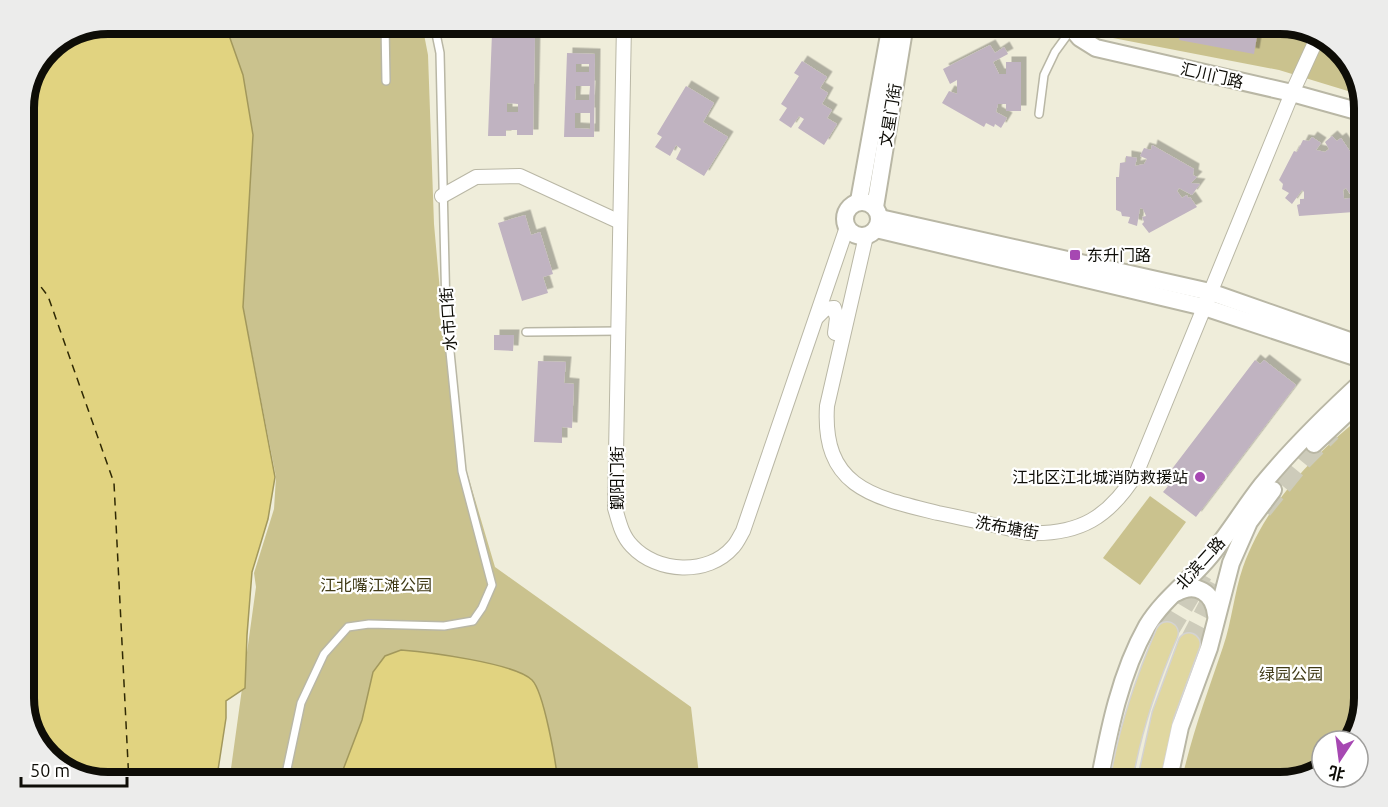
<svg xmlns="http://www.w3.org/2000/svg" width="1388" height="807" viewBox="0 0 1388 807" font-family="Ubuntu,'Noto Sans SC',sans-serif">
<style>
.green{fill:#cac28e}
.water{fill:#e1d380;stroke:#a2985c;stroke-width:1.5}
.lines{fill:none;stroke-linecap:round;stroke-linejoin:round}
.ferry{stroke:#2f2904;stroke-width:1.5;stroke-dasharray:8 6;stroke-linecap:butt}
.building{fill:#c0b3c1;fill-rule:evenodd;filter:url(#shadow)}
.primary-tunnel{stroke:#cdcbba;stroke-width:21;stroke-dasharray:21 10;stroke-linecap:butt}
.service-casing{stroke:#b9b7a5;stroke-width:10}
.minor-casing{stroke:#b9b7a5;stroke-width:16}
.tertiary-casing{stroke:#b9b7a5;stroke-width:20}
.primary-casing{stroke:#d4d3d2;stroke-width:24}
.service{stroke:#fff;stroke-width:7}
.minor{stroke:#fff;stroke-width:14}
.tertiary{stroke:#fff;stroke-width:16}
.primary{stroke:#e0d7a0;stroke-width:21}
.poi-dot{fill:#a648b2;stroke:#fff;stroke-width:2}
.labels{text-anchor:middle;stroke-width:4.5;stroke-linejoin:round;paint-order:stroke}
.street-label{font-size:16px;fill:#0e0d07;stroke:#fff}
.poi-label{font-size:16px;fill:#0e0d07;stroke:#fff;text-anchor:start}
.park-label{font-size:16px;fill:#3f3915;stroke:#fff}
.rim{fill:none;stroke:#0e0d07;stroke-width:8}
</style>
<defs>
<filter id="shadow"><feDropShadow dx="5.5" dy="-5.5" stdDeviation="0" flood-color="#0004"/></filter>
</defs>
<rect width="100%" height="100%" fill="#efedda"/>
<!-- green -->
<g class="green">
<path d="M 199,24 L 422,24 L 428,55 L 434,224 L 442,314 L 466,469 L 495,567 L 691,707 L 700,783 L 229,783 L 256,587 L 254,573 L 274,509 L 276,477 L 243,307 L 253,135 L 223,92 Z"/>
<path d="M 1090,24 L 1280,24 L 1322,35 L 1350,62 L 1361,95 L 1279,70 L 1113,38 L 1094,29 Z"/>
<path d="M 1364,415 L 1364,699 L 1353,741 L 1322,741 L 1322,772 L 1280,783 L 1181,783 C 1192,734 1207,694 1223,647 C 1232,621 1234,593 1243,567 C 1265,506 1313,454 1364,415 Z"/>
<path d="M 1150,496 L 1186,522 L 1140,585 L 1103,558 Z"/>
</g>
<!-- water -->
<g class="water">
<path d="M 108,24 L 225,24 L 243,75 L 253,135 L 243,307 L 275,477 L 268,519 L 252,572 L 247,635 L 245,688 L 226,701 L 226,718 L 216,783 L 108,783 L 66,772 L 35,741 L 24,704 L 24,103 L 49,48 Z"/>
<path d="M 401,650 C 427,652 515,663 532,680 C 544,692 556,763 558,783 L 338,783 L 362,720 L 373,672 L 385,656 Z"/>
</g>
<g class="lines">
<!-- ferry -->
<path class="ferry" d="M 24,265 L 48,296 L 114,483 L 129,783"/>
</g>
<!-- building -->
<g class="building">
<path d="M 566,24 L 592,26 L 592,24 L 596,24 L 596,34 L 566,34 Z"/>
<path d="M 1182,24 L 1259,24 L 1254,54 L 1179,40 Z"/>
<path d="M 492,33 L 535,34 L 533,135 L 517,135 L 517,130 L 506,130 L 506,136 L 488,136 ZM 507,103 L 518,104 L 518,112 L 507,112 Z"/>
<path d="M 990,45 L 995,53 L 1004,47 L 1008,54 L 993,62 L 999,74 L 1006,74 L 1006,62 L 1021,62 L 1021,111 L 1006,111 L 1006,104 L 998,104 L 996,112 L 1007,118 L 1001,128 L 995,124 L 994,127 L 986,123 L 984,127 L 942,103 L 949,91 L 957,94 L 957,80 L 950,84 L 943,69 Z"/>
<path d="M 567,53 L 595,54 L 594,137 L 564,137 ZM 576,64 L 589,64 L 589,72 L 576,72 ZM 576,86 L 590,86 L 589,100 L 575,100 ZM 575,113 L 590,113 L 590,129 L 575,128 Z"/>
<path d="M 802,61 L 827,77 L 820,88 L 828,93 L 822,104 L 832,110 L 827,118 L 837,124 L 824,145 L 798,128 L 804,119 L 799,116 L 791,128 L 779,120 L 787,108 L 781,104 L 799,76 L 794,73 Z"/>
<path d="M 686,86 L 714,103 L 703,122 L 728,137 L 704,176 L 676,159 L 681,149 L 676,145 L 670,156 L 655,147 L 662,137 L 657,134 Z"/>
<path d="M 1332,136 L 1337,141 L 1341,138 L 1364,172 L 1364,187 L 1359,189 L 1364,192 L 1364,195 L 1355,201 L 1346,188 L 1343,190 L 1344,199 L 1350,198 L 1350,201 L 1352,201 L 1354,212 L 1299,216 L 1297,205 L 1300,204 L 1300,199 L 1304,199 L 1304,192 L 1302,190 L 1292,204 L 1285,198 L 1289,193 L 1282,189 L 1283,184 L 1279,180 L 1294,151 L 1297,152 L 1303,140 L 1309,141 L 1312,137 L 1321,143 L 1316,150 L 1325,152 L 1329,149 L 1325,142 Z"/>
<path d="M 1152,145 L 1194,169 L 1193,175 L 1197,177 L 1191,183 L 1200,184 L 1192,195 L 1179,188 L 1177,191 L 1182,198 L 1187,195 L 1188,198 L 1190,197 L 1197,207 L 1149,233 L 1142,224 L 1144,222 L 1142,217 L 1146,216 L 1143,209 L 1140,208 L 1137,226 L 1128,223 L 1130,217 L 1122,216 L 1121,212 L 1116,210 L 1116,177 L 1119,177 L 1120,163 L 1126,162 L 1126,156 L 1137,158 L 1135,166 L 1144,164 L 1147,159 L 1140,156 L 1144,148 L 1151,150 Z"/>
<path d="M 525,215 L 531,235 L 540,232 L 553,274 L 543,277 L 548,293 L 522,301 L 498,223 Z"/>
<path d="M 494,335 L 514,335 L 513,351 L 494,350 Z"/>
<path d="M 1255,360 L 1260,364 L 1264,360 L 1296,385 L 1196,517 L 1163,492 L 1168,486 L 1162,482 Z"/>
<path d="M 538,361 L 566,362 L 564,383 L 574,384 L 572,428 L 562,427 L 562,443 L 534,442 Z"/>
</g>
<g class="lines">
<!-- primary-tunnel -->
<g class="primary-tunnel">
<path d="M 1262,509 L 1302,460 L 1331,431"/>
<path d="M 1167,633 L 1202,574"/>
<path d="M 1189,644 L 1219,586"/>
</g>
<!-- service casing -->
<g class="service-casing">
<g id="service">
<path d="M 385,24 L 386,81"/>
<path d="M 1039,114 L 1044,75 L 1055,52 L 1071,30"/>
<path d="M 526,332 L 620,331"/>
<path d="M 284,783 L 301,703 L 324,654 L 348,627 L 369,624 L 444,626 L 473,621 L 482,608 L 492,585 L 462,471 L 446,312 L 440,53 L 434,24"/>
</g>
</g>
<!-- minor casing -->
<g class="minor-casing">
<g id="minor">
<path d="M 624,24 L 615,508 C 619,522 622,536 632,546 C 657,573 708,576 733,547 C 737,543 740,536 743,531 L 847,227"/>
<path d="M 442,196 L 476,177 L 520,176 L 620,222"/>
<path d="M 866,236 L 827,406 C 822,487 872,497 938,513 C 968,519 998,526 1028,533 C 1080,535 1109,517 1136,474 L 1292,93 L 1319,34"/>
<path d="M 817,317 L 825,309 L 834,308 L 837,318 L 835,333"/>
</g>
</g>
<!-- tertiary casing -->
<g class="tertiary-casing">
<g id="tertiary">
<path d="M 1068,24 L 1080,38 L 1096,48 L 1292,93 L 1364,113"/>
<path d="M 859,201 L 891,24"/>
<circle cx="862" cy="219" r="17"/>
<path d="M 875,207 L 905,24"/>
<path d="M 880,218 L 1210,292 L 1364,346"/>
<path d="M 876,229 L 1204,307 L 1364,360"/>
<path d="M 1314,444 L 1364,397"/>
<path d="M 1176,593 C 1196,581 1214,593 1216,615"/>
<path d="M 1099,783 C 1109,730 1120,674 1147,626 C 1164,598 1191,580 1211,555 C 1229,533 1244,508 1262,485 C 1293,447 1328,413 1364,380"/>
<path d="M 1168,783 L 1180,727 L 1209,648 L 1231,563 L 1249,522 L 1273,490"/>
</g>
</g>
<!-- primary casing -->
<g class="primary-casing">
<g id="primary">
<path d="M 1121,783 C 1129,731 1146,682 1167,633"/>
<path d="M 1148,783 L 1163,715 L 1189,644"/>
</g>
</g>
<!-- service -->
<use href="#service" class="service"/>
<!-- minor -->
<use href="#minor" class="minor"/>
<!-- tertiary -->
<use href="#tertiary" class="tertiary"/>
<!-- primary -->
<use href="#primary" class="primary"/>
</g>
<!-- markers -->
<g class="poi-dot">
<rect x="1069" y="249" width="12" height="12" rx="3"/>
<circle cx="1200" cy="477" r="6"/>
</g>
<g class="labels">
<!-- street labels -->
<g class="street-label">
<text transform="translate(1212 75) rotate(13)" y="6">汇川门路</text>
<text transform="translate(890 115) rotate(-81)" y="6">文星门街</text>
<text transform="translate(448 319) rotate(-94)" y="6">水市口街</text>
<text transform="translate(617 478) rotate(-90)" y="6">觐阳门街</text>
<text transform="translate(1007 527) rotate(10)" y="6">洗布塘街</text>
<text transform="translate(1200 563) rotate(-48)" y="6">北滨二路</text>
</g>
<!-- poi labels -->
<g class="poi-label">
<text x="1087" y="261">东升门路</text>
<text x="1188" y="483" text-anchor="end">江北区江北城消防救援站</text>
</g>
<!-- park labels -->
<g class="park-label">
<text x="376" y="591">江北嘴江滩公园</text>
<text x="1291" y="680">绿园公园</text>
</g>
</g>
<!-- crop -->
<path d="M0 0H1388V807H0ZM108 34H1280A74 74 0 0 1 1354 108V698A74 74 0 0 1 1280 772H108A74 74 0 0 1 34 698V108A74 74 0 0 1 108 34Z" fill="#ececeb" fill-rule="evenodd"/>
<path class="rim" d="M108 34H1280A74 74 0 0 1 1354 108V698A74 74 0 0 1 1280 772H108A74 74 0 0 1 34 698V108A74 74 0 0 1 108 34Z"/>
<!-- north arrow -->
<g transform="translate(1340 759) rotate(193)"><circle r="28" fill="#ffffff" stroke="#9f9e9c" stroke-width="1.5"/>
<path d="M0-4.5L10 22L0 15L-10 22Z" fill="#a648b2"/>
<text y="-9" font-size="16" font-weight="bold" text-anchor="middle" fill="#0e0d07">北</text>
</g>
<!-- scale -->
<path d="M21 777v9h106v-9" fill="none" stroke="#0e0d07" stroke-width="3"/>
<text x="30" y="777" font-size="18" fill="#0e0d07" stroke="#ffffff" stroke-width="4.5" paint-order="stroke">50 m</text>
</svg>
